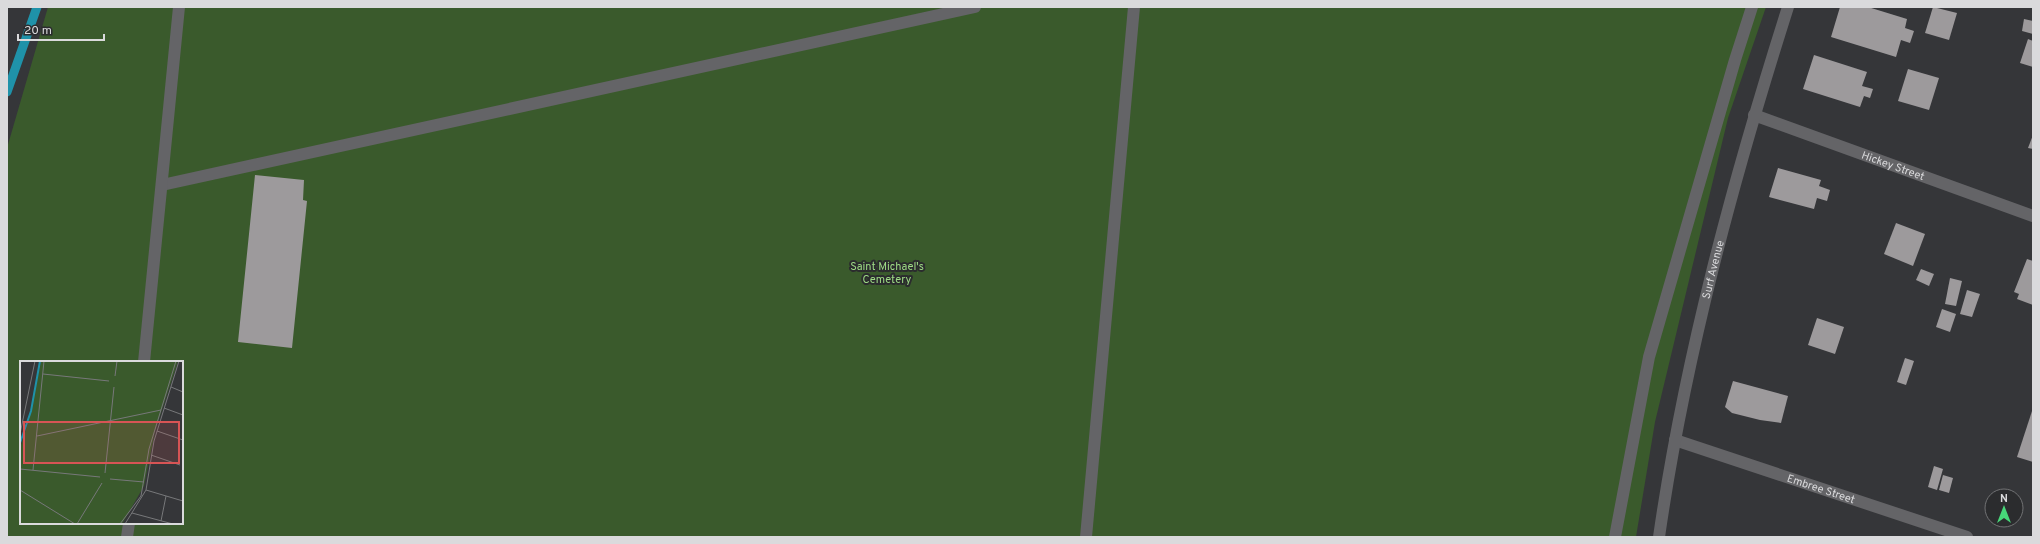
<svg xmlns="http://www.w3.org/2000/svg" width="2040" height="544" viewBox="0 0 2040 544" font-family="Overpass,sans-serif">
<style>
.green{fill:#3a5a2c;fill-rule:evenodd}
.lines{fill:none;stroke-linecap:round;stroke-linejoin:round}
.stream{stroke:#1f92a9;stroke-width:9}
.building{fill:#9d9a9c}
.service{stroke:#646467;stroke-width:12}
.minor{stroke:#646467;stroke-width:12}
.tertiary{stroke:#646467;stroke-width:12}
.labels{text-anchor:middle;stroke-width:4;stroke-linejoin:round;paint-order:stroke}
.street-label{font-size:11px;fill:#dadadc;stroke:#2b2c2e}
.park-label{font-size:11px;fill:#9edb85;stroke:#2b2c2e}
.inset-river{fill:none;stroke:#1f92a9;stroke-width:2}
.inset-road{fill:none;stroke:#77787a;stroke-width:1}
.view{fill:#d75455;fill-opacity:0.15;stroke:#d75455;stroke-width:2}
.inset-edge{fill:none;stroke:#dadadc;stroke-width:2}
</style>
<rect width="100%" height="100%" fill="#353639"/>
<!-- green -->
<path class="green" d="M 48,7 L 1766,7 L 1728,118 L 1655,422 L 1636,537 L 7,537 L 7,148 ZM 21,362 L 182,362 L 182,523 L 21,523 Z"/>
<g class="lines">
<!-- stream -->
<path class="stream" d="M 7,92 L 37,7"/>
</g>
<!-- building -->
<g class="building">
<path d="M 1840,7 L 1868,7 L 1907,19 L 1905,28 L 1914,31 L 1910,43 L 1901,40 L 1896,57 L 1831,37 Z"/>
<path d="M 1933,7 L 1957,13 L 1949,40 L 1925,33 Z"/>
<path d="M 2024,19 L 2033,21 L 2033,34 L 2022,31 Z"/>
<path d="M 2028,39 L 2033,41 L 2033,67 L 2020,63 Z"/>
<path d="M 1814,55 L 1867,72 L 1862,86 L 1873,89 L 1870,98 L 1864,96 L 1860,107 L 1803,89 Z"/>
<path d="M 1908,69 L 1939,78 L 1929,110 L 1898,101 Z"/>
<path d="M 2033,135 L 2033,149 L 2028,148 Z"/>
<path d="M 1778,168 L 1821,180 L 1819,186 L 1830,190 L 1827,201 L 1817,198 L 1814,209 L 1769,197 Z"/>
<path d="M 255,175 L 304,180 L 303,200 L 307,201 L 292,348 L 238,342 Z"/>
<path d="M 1896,223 L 1925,234 L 1913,266 L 1884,254 Z"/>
<path d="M 2027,259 L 2033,261 L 2033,305 L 2017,299 L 2019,294 L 2014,292 Z"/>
<path d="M 1921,269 L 1934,274 L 1929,286 L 1916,280 Z"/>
<path d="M 1950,278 L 1962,281 L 1956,306 L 1945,304 Z"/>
<path d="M 1967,290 L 1980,294 L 1972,317 L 1960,314 Z"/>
<path d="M 1942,309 L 1956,314 L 1950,332 L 1936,327 Z"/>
<path d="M 1817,318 L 1844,327 L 1835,354 L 1808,345 Z"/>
<path d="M 1905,358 L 1914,361 L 1906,385 L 1897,382 Z"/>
<path d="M 1733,381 L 1788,396 L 1781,423 L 1760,420 L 1732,413 L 1725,407 Z"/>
<path d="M 2033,408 L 2033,462 L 2017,457 Z"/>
<path d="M 1934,466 L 1943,469 L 1937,490 L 1928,487 Z"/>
<path d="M 1943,475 L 1953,478 L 1949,493 L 1939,490 Z"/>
</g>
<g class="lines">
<!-- service -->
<g class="service">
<path d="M 162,185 L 975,7"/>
<path d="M 144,362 L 179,7"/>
<path d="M 127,537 L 129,523"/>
<path d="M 1086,537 L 1134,7"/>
<path d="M 1615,537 L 1649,357 L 1735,60 L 1752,7"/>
</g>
<!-- minor -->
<g class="minor">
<path id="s1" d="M 1754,115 L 2033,216"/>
<path id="s2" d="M 1675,440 L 1967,537"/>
</g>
<!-- tertiary -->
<path class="tertiary" id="s3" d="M 1659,537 C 1685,357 1733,180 1788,7"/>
</g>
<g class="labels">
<!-- street labels -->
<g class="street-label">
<text dy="4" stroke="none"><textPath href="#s1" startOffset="148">Hickey Street</textPath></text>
<text dy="4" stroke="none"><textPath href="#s3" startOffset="273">Surf Avenue</textPath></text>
<text dy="4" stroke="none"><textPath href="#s2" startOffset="154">Embree Street</textPath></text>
</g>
<!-- park labels -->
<g class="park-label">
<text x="887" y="270">Saint Michael's<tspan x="887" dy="13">Cemetery</tspan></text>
</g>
</g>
<!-- overview -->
<g transform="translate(20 361)">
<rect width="163" height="163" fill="#353639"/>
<path d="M 21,0 L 158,0 L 135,70 L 124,125 L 102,163 L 0,163 L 0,87 L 9,59 Z" fill="#3a5a2c"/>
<path class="inset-river" d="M 0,82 L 11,50 L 20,0"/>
<path class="inset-road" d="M 23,13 L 89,20M 95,15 L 97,0M 151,26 L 163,31M 144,47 L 163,54M 137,70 L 163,79M 0,73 L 15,0M 17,75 L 141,49M 131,94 L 160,104M 0,108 L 80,116M 13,109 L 24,0M 85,112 L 94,26M 90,118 L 124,121M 0,129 L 55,163M 126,129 L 163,140M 112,152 L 153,163M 141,160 L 146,135M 57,163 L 82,122M 100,163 L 121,135 L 129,88 L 156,0M 105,163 L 126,129 L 134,80 L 159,0"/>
<path class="view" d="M 4,61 L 159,61 L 159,102 L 4,102 Z"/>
<rect width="163" height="163" class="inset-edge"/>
</g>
<!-- border -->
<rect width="2040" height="544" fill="none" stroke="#dadadc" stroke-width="16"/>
<!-- north arrow -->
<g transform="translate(2004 508)"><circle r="19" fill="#2b2c2e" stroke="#717274"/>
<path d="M0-3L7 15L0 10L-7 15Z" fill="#47d779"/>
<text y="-6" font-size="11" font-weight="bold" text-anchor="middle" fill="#dadadc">N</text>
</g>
<!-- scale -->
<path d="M18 34v6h86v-6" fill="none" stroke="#dadadc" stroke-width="2"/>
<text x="24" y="34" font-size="12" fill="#dadadc" stroke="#2b2c2e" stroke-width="3" paint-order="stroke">20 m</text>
</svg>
